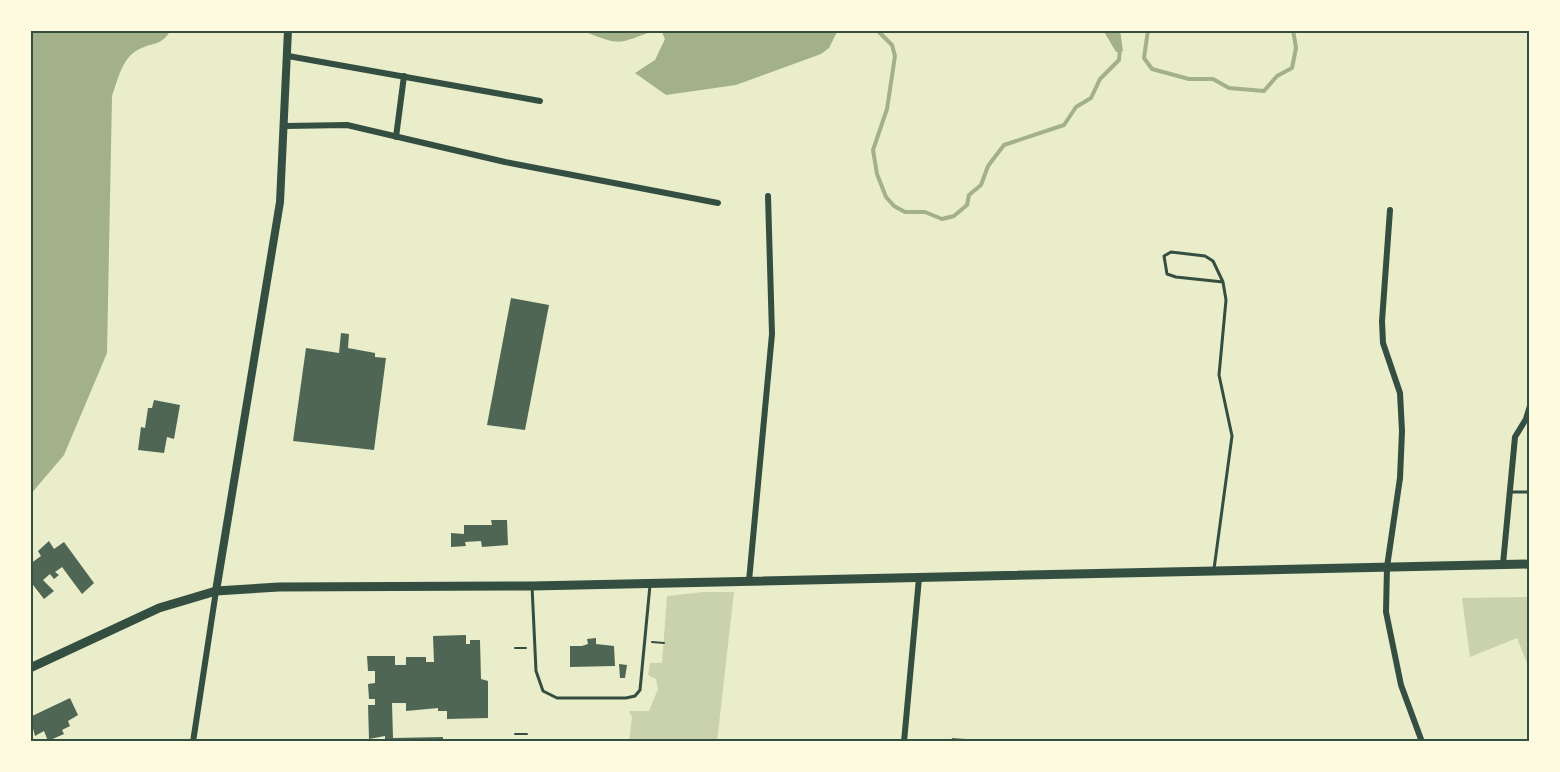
<svg xmlns="http://www.w3.org/2000/svg" width="1560" height="772" viewBox="0 0 1560 772" font-family="Figtree,sans-serif">
<style>
.green{fill:#cad2ad}
.water{fill:#a3b18a}
.lines{fill:none;stroke-linecap:round;stroke-linejoin:round}
.stream{stroke:#a3b18a;stroke-width:4}
.building{fill:#4f6655}
.path{stroke:#344e41;stroke-width:2}
.service{stroke:#344e41;stroke-width:3}
.minor{stroke:#344e41;stroke-width:6}
.tertiary{stroke:#344e41;stroke-width:8}
.secondary{stroke:#344e41;stroke-width:9}
.neatline{fill:none;stroke:#344e41;stroke-width:2}
</style>
<rect width="100%" height="100%" fill="#e9edc9"/>
<!-- green -->
<g class="green">
<path d="M 704,592 L 734,592 L 717,742 L 629,742 L 632,717 L 629,711 L 649,711 L 658,689 L 656,679 L 648,675 L 650,663 L 662,663 L 667,596 Z"/>
<path d="M 1530,597 L 1530,671 L 1517,638 L 1470,657 L 1462,598 Z"/>
</g>
<!-- water -->
<g class="water">
<path d="M 30,30 L 171,30 C 160,48 152,41 136,51 C 122,59 117,82 112,96 L 107,353 L 64,455 L 30,495 Z"/>
<path d="M 580,30 L 656,30 C 614,45 623,46 580,30 Z"/>
<path d="M 661,30 L 838,30 L 829,48 L 821,54 L 736,85 L 666,95 L 635,73 L 655,60 L 665,39 Z"/>
<path d="M 1103,30 L 1120,30 L 1123,51 L 1116,52 Z"/>
</g>
<g class="lines">
<!-- stream -->
<g class="stream">
<path d="M 877,30 L 892,45 L 895,56 L 887,109 L 873,150 L 877,174 L 886,197 L 894,206 L 905,212 L 925,212 L 942,219 L 954,216 L 967,205 L 969,195 L 981,185 L 988,166 L 1004,145 L 1064,125 L 1076,107 L 1091,98 L 1100,79 L 1119,60 L 1120,48"/>
<path d="M 1148,30 L 1144,58 L 1152,69 L 1189,79 L 1213,79 L 1229,88 L 1264,91 L 1277,76 L 1292,68 L 1296,48 L 1293,30"/>
</g>
</g>
<!-- building -->
<g class="building">
<path d="M 511,298 L 549,305 L 525,430 L 487,425 Z"/>
<path d="M 341,333 L 349,334 L 348,348 L 375,353 L 375,357 L 386,358 L 374,450 L 293,441 L 306,348 L 339,353 Z"/>
<path d="M 154,400 L 180,405 L 174,439 L 167,437 L 164,453 L 138,450 L 141,427 L 145,428 L 148,408 L 152,408 Z"/>
<path d="M 491,520 L 507,520 L 508,545 L 482,547 L 481,541 L 465,542 L 466,546 L 451,547 L 451,533 L 464,534 L 464,525 L 492,525 Z"/>
<path d="M 49,541 L 54,549 L 64,542 L 94,583 L 82,594 L 62,567 L 55,572 L 59,575 L 54,579 L 50,574 L 43,580 L 54,591 L 44,599 L 30,581 L 30,564 L 41,556 L 38,551 Z"/>
<path d="M 466,635 L 466,644 L 470,644 L 470,640 L 480,640 L 481,679 L 488,681 L 488,718 L 447,719 L 447,711 L 438,711 L 438,708 L 406,711 L 406,703 L 392,703 L 393,738 L 443,737 L 443,742 L 385,742 L 385,736 L 369,739 L 368,705 L 375,705 L 375,699 L 369,699 L 368,684 L 375,683 L 375,671 L 368,671 L 367,656 L 395,656 L 395,665 L 406,665 L 406,657 L 426,657 L 426,662 L 434,662 L 433,636 Z"/>
<path d="M 596,638 L 596,644 L 614,646 L 615,666 L 570,667 L 570,646 L 582,646 L 588,644 L 587,639 Z"/>
<path d="M 619,664 L 627,665 L 625,678 L 620,678 Z"/>
<path d="M 70,698 L 78,715 L 68,721 L 70,726 L 62,730 L 64,734 L 48,741 L 44,731 L 35,736 L 30,717 Z"/>
<path d="M 952,738 L 979,740 L 979,742 L 951,742 Z"/>
</g>
<g class="lines">
<!-- path -->
<g class="path">
<path d="M 652,642 L 664,643"/>
<path d="M 515,648 L 526,648"/>
<path d="M 515,734 L 527,734"/>
</g>
<!-- service -->
<g class="service">
<path d="M 1511,492 L 1530,492"/>
<path d="M 1214,569 L 1232,436 L 1219,375 L 1226,300 L 1223,282 L 1213,261 L 1205,256 L 1171,252 L 1164,256 L 1167,274 L 1176,277 L 1223,282"/>
<path d="M 532,586 L 536,671 L 543,691 L 557,698 L 626,698 L 635,696 L 640,690 L 650,585"/>
</g>
<!-- minor -->
<g class="minor">
<path d="M 288,56 L 540,101"/>
<path d="M 285,126 L 347,125 L 505,162 L 718,203"/>
<path d="M 396,137 L 404,76"/>
<path d="M 1390,210 L 1382,321 L 1383,343 L 1400,393 L 1402,431 L 1400,478 L 1387,567 L 1386,612 L 1401,685 L 1422,742"/>
<path d="M 1503,564 L 1515,437 L 1526,419 L 1530,406"/>
<path d="M 749,581 L 772,334 L 768,196"/>
<path d="M 193,742 L 216,591"/>
<path d="M 904,742 L 919,578"/>
</g>
<!-- tertiary -->
<path class="tertiary" d="M 216,591 L 280,202 L 288,30"/>
<!-- secondary -->
<path class="secondary" d="M 30,668 L 159,608 L 216,591 L 279,587 L 532,586 L 1530,564"/>
</g>
<!-- border -->
<rect width="1560" height="772" fill="none" stroke="#fefae0" stroke-width="63"/>
<rect x="32" y="32" width="1496" height="708" class="neatline"/>
</svg>
